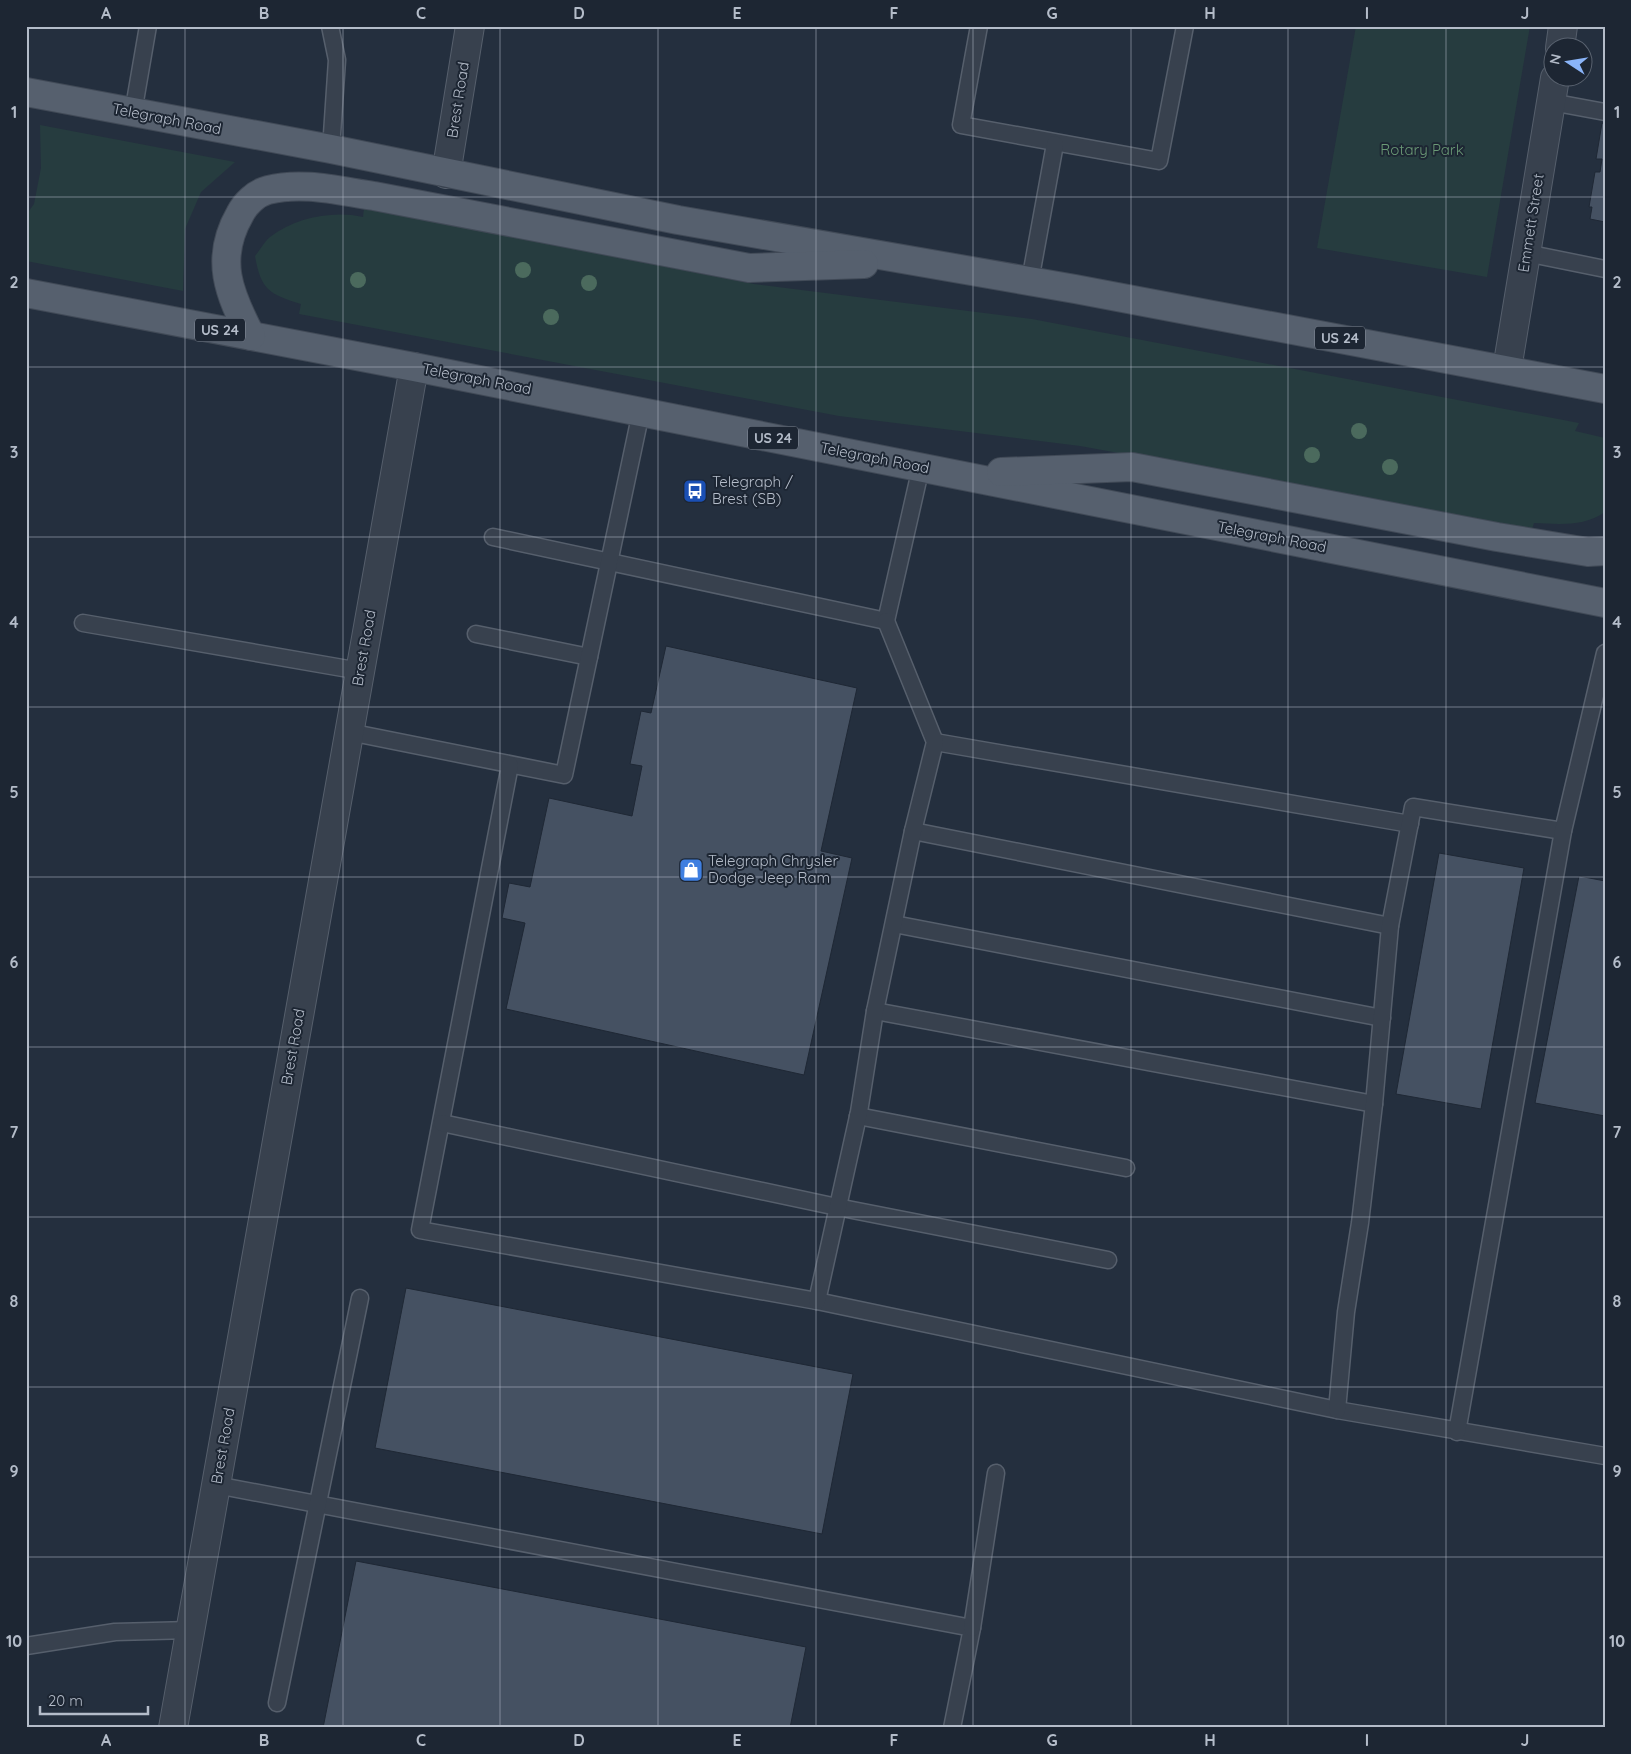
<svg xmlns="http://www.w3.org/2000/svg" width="1631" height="1754" viewBox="0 0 1631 1754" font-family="Quicksand,sans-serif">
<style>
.green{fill:#263c3f}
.building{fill:#455162;stroke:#1f2835}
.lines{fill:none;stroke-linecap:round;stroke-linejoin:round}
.lane-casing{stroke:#565f6c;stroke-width:19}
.street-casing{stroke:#565f6c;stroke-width:30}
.primary-casing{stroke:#414a57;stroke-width:30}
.lane{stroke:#38414e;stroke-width:16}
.street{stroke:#38414e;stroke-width:28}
.primary{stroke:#56606e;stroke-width:28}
.tree{fill:#4b6a5d}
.grid{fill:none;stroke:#b4bcc9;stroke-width:1;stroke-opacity:0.55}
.labels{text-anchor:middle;stroke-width:4;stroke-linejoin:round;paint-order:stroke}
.shield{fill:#1d2633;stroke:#878f9c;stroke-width:1}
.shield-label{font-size:14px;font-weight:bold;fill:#b4bcc9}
.street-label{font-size:15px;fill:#b4bcc9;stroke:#1d2633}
.park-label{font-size:15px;fill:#6b9a76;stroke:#1d2633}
.poi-label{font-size:15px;fill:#b4bcc9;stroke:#1d2633;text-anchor:start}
.neatline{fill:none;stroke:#b4bcc9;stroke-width:2}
.grid-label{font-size:16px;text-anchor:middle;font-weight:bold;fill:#b4bcc9}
</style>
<rect width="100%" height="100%" fill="#242f3e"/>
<!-- green -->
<g class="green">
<path d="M 1356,26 L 1530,26 L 1487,277 L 1317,248 Z"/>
<path d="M 40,125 L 235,162 L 201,192 L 185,229 L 183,291 L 26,261 L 26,215 L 34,204 L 41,168 Z"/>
<path d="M 364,208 L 754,284 L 1032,319 L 1579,423 L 1575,431 L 1605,438 L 1605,512 C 1584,527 1558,524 1534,523 L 1531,532 L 1246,476 L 1080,446 L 839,416 L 299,314 L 301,304 C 269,294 261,290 255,256 C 260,250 264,242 270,237 C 294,218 333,210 363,217 Z"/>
</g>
<!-- building -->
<g class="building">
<path d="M 1602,123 L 1605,124 L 1605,222 L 1590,219 L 1592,207 L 1589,207 L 1595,172 L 1600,172 L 1602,159 L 1596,159 Z"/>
<path d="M 666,646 L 857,688 L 821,851 L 852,858 L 804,1075 L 506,1009 L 525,923 L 502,918 L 509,883 L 530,887 L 549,798 L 632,816 L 642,766 L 630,764 L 641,711 L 651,713 Z"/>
<path d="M 1439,853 L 1524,868 L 1481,1109 L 1396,1094 Z"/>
<path d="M 1579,876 L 1605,881 L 1605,1116 L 1535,1103 Z"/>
<path d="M 406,1288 L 853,1374 L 822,1534 L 375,1448 Z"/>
<path d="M 356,1561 L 806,1647 L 790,1728 L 323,1728 Z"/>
</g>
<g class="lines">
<!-- lane casing -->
<g class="lane-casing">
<g id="lane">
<path d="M 330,26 L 337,60 L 331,149"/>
<path d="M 979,26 L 961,125 L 1159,161 L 1185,26"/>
<path d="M 1551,102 L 1605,112"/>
<path d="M 133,113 L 148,26"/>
<path d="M 1526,253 L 1605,269"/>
<path d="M 1030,281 L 1055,144"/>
<path d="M 493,537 L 886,621 L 921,467"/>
<path d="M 83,623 L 360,671"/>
<path d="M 476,634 L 589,657"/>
<path d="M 349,732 L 564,775 L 641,412"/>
<path d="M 935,742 L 1410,824"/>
<path d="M 510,765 L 420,1230 L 817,1301 L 1337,1410 L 1605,1456"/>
<path d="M 913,831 L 1390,926"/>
<path d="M 894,924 L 1382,1018"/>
<path d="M 875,1011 L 1374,1104"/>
<path d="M 858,1116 L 1126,1168"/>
<path d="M 442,1123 L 837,1207 L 1108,1260"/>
<path d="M 817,1301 L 859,1112 L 875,1011 L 913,831 L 935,742 L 886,621"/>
<path d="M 1337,1410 L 1346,1312 L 1360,1223 L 1374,1104 L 1390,926 L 1413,807 L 1563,831"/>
<path d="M 1457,1432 L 1563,831 L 1605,653"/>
<path d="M 216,1485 L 972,1628 L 952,1728"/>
<path d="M 972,1628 L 996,1473"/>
<path d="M 26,1646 L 115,1632 L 191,1630"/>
<path d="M 277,1703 L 360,1298"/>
</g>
</g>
<!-- street casing -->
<g class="street-casing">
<g id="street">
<path d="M 1560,48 L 1563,26"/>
<path d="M 446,174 L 470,26"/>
<path d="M 1507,369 L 1555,78"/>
<path d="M 173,1728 L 414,367"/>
</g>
</g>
<!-- primary casing -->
<g class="primary-casing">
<g id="primary">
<path d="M 26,92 L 331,149 L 678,220 L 1075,289 L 1605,389"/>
<path d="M 26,293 L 414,367 L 1605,603"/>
<path d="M 251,336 C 229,294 214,259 240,214 C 245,204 256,193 268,190 C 303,181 339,191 374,196 L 749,268 L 864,264"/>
<path d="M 1001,472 L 1132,467 L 1497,537 L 1588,552 L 1605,551"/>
</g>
</g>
<!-- lane -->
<use href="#lane" class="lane"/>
<!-- street -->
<use href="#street" class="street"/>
<!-- primary -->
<use href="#primary" class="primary"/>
</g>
<!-- trees -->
<g class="tree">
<circle cx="523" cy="270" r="8"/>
<circle cx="358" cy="280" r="8"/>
<circle cx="589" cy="283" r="8"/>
<circle cx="551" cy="317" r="8"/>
<circle cx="1359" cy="431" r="8"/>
<circle cx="1312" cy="455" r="8"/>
<circle cx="1390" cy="467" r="8"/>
</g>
<!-- grid -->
<path class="grid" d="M 185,26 L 185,1728M 343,26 L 343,1728M 500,26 L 500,1728M 658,26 L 658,1728M 816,26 L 816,1728M 973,26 L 973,1728M 1131,26 L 1131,1728M 1288,26 L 1288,1728M 1446,26 L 1446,1728M 26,197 L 1605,197M 26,367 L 1605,367M 26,537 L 1605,537M 26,707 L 1605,707M 26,877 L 1605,877M 26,1047 L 1605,1047M 26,1217 L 1605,1217M 26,1387 L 1605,1387M 26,1557 L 1605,1557"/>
<!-- icons -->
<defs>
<g id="bus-square" transform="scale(1.25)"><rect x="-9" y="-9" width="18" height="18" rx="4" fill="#1a4fb4" stroke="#1d2633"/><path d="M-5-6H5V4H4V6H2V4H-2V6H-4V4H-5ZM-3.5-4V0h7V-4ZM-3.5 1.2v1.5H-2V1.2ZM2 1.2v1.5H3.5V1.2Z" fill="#fff"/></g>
<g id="shop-square" transform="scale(1.25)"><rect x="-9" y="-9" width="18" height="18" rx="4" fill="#3f7fe0" stroke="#1d2633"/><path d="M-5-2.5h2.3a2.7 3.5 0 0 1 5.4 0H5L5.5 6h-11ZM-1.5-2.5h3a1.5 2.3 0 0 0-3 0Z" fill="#fff"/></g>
</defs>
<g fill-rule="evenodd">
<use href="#bus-square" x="695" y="491"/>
<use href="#shop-square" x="691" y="870"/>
</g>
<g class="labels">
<!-- shield labels -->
<g class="shield">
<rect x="195" y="318.5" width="50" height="23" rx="4"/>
<rect x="1315" y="326.5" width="50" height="23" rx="4"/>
<rect x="748" y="426.5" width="50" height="23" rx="4"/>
</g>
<g class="shield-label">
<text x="220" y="335">US 24</text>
<text x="1340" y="343">US 24</text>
<text x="773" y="443">US 24</text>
</g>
<!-- street labels -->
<g class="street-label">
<text transform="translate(458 100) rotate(-81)" y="5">Brest Road</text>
<text transform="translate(167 119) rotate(11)" y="5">Telegraph Road</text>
<text transform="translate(1531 223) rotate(-81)" y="5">Emmett Street</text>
<text transform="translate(477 379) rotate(11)" y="5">Telegraph Road</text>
<text transform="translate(875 458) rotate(11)" y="5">Telegraph Road</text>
<text transform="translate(1272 537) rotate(11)" y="5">Telegraph Road</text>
<text transform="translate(364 648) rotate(-80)" y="5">Brest Road</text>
<text transform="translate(293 1047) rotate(-80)" y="5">Brest Road</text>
<text transform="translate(223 1446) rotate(-80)" y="5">Brest Road</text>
</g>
<!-- park labels -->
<g class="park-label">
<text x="1422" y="155">Rotary Park</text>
</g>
<!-- poi labels -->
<g class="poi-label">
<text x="712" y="487">Telegraph /<tspan x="712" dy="17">Brest (SB)</tspan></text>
<text x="708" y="866">Telegraph Chrysler<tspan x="708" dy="17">Dodge Jeep Ram</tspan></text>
</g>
</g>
<!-- border -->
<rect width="1631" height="1754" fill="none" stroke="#1d2633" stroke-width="55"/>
<!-- north arrow -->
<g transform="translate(1568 62) rotate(282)"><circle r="24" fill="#1d2633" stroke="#59626f"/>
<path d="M0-4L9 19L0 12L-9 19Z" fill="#8ab4f8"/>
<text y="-8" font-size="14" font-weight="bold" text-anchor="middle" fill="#b4bcc9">N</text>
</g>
<!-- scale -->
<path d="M40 1706v8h108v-8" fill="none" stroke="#b4bcc9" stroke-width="2.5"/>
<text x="48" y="1706" font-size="15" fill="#b4bcc9" stroke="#1d2633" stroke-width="4" paint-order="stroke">20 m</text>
<rect x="28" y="28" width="1576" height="1698" class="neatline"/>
<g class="grid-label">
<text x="106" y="19">A</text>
<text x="264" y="19">B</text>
<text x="421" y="19">C</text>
<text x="579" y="19">D</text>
<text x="737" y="19">E</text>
<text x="894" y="19">F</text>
<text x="1052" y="19">G</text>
<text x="1210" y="19">H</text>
<text x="1367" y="19">I</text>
<text x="1525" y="19">J</text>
<text x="14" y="118">1</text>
<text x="1617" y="118">1</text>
<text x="14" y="288">2</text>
<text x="1617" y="288">2</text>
<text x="14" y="458">3</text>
<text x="1617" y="458">3</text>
<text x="14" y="628">4</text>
<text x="1617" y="628">4</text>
<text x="14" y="798">5</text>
<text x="1617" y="798">5</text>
<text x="14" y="968">6</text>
<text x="1617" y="968">6</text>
<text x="14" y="1138">7</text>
<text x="1617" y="1138">7</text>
<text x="14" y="1307">8</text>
<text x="1617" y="1307">8</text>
<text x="14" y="1477">9</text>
<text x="1617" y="1477">9</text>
<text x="14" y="1647">10</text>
<text x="1617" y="1647">10</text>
<text x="106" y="1746">A</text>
<text x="264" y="1746">B</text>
<text x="421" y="1746">C</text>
<text x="579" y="1746">D</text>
<text x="737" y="1746">E</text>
<text x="894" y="1746">F</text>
<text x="1052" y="1746">G</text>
<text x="1210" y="1746">H</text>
<text x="1367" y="1746">I</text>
<text x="1525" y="1746">J</text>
</g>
</svg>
